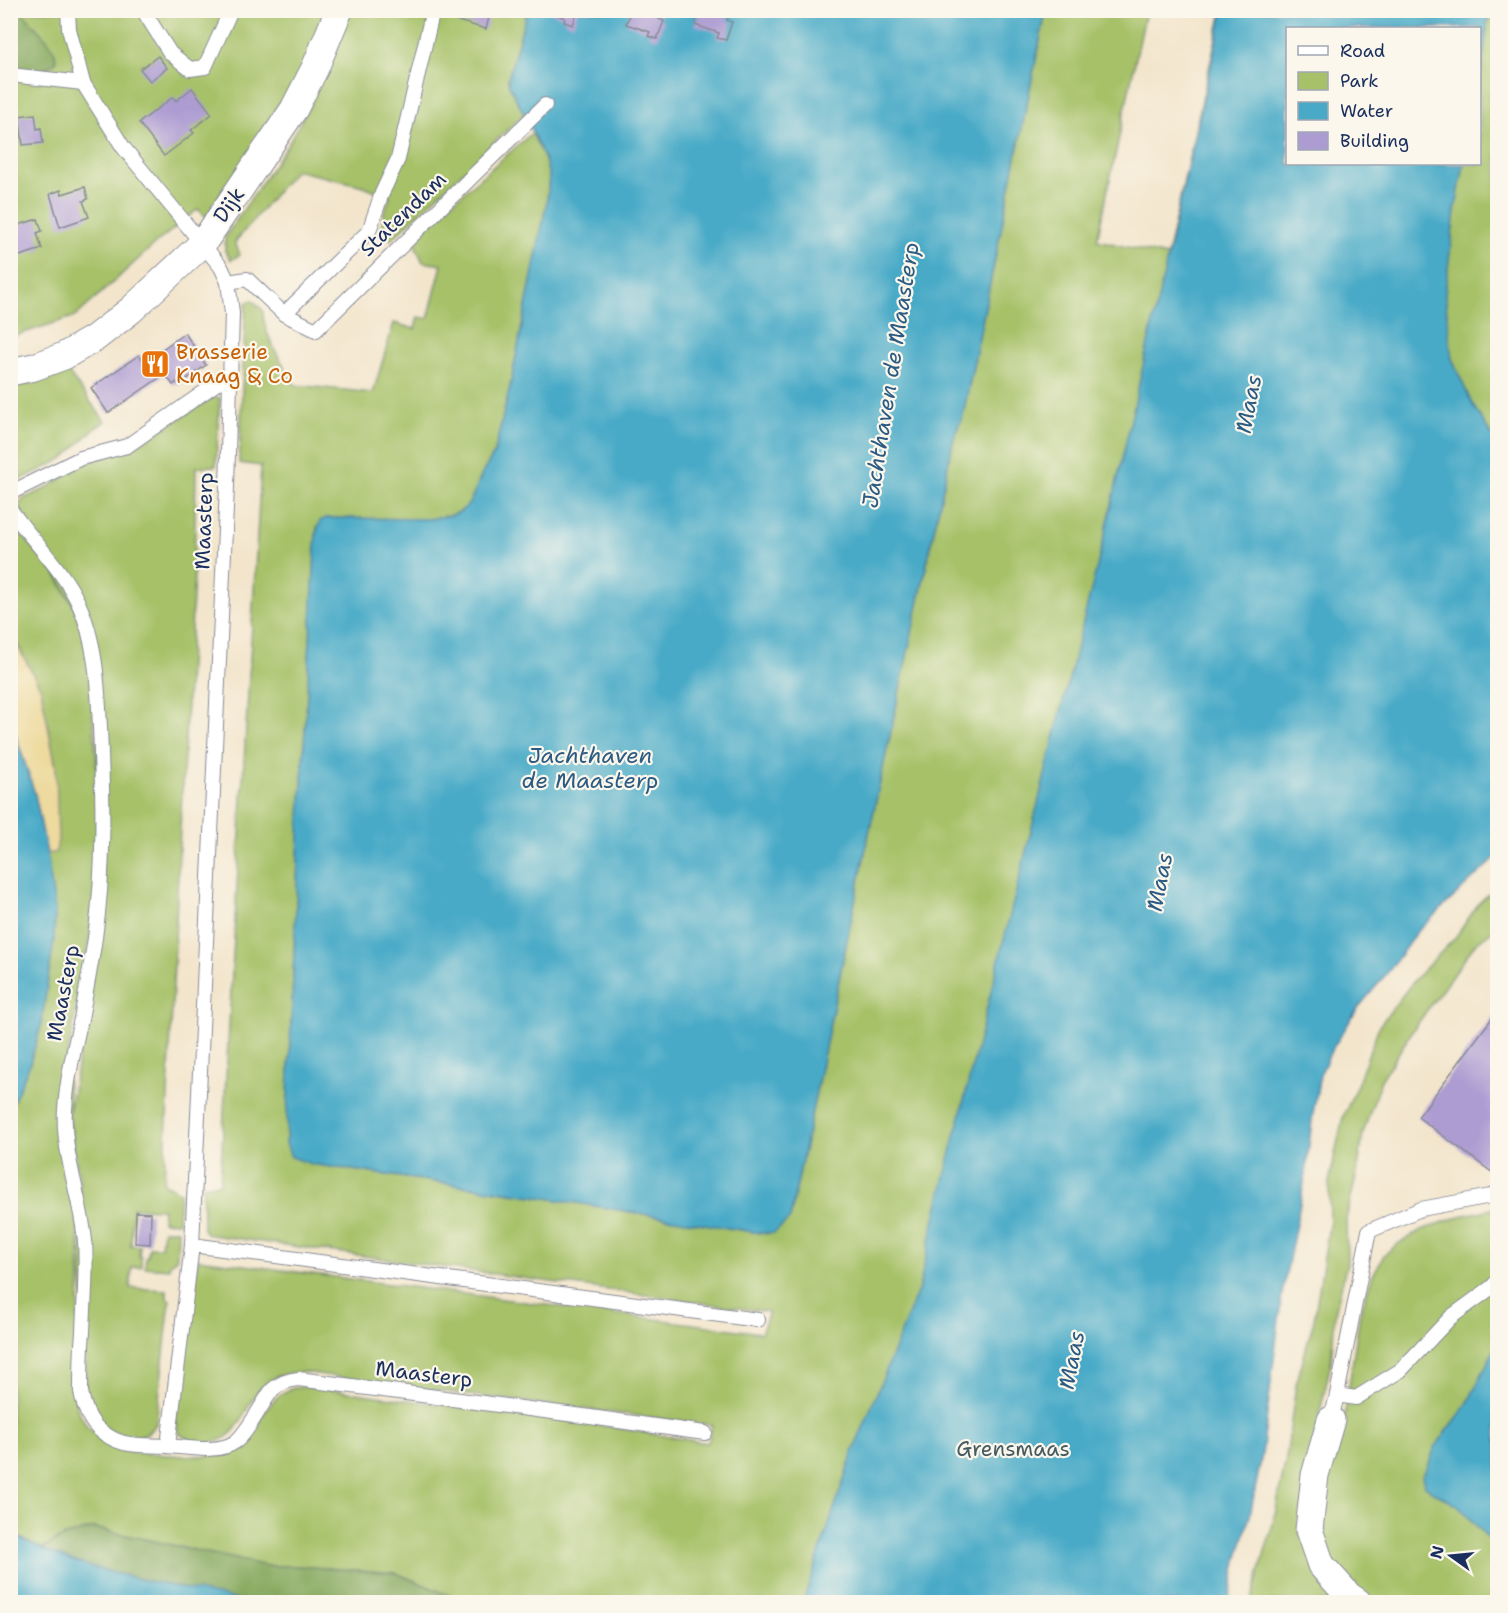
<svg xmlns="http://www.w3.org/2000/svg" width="1508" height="1613" viewBox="0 0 1508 1613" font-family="'Shantell Sans',sans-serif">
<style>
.green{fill:#a6c167;stroke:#607862;stroke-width:1.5}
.forest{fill:#84a75c;stroke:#506b5d;stroke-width:1.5}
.sand{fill:#eeda9e;stroke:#84847e;stroke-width:1.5}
.water{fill:#48aac7;stroke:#326c92;stroke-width:1.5}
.building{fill:#ad9cd2}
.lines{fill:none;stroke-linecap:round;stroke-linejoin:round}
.lane-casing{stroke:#878a95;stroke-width:16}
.street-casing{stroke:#878a95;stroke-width:29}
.lane{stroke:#fff;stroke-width:14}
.street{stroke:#fff;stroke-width:27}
.labels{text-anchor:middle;stroke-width:4.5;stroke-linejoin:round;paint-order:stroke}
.street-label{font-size:21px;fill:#1b2f5e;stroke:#fbf7ec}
.food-label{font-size:21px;fill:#c56008;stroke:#fbf7ec;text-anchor:start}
.park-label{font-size:21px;fill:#455b61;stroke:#fbf7ec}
.water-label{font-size:22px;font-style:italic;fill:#2b5a83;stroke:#fbf7ec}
</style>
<rect width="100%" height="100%" fill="#fbf7ec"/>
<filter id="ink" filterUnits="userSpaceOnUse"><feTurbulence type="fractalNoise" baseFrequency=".0167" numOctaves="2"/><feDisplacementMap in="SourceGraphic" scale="12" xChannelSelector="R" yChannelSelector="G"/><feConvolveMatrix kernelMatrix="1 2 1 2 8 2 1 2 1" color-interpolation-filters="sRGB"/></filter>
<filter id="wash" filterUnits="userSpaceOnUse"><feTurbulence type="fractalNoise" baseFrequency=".008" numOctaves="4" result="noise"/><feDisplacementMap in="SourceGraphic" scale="24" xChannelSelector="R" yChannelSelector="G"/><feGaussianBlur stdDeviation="1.35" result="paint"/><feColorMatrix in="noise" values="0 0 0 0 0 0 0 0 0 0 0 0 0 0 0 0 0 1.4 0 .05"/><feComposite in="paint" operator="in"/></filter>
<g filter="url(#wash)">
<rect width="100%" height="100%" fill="#f3e5cc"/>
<!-- green -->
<g class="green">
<path d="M 10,11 L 328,11 L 306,68 L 206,217 L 198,209 L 156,243 L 76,316 L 11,337 Z"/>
<path d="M 349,11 L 527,11 L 508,79 L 509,85 L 524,114 L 391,240 L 381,228 L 384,212 L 390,197 L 364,186 L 295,170 L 235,242 L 240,255 L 231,260 L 225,251 L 225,237 L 288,144 L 310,105 Z"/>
<path d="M 1046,11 L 1146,11 L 1097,240 L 1167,256 L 1222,11 L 1267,11 L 1137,1602 L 460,1602 L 455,1598 L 396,1573 L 296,1566 L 267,1566 L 94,1528 L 65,1536 L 41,1549 L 11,1533 L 11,1107 L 29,1066 L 41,1026 L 54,940 L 55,910 L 47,854 L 55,852 L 56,768 L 41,689 L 11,632 L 10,521 L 54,572 L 75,609 L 84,637 L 90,668 L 98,791 L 97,866 L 90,935 L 66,1064 L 78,1224 L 80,1278 L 75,1389 L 77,1408 L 87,1426 L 105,1443 L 117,1448 L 127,1451 C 152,1454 215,1461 237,1450 C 246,1446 249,1438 254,1430 C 263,1414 275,1392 294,1388 C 305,1386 316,1388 326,1389 L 524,1416 L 573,1421 L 708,1443 L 712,1425 L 484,1397 L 303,1372 C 290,1372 278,1374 267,1382 C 242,1401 244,1445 204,1442 C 194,1442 185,1439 178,1432 L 175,1414 L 198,1259 L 761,1333 L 769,1312 L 211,1235 L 207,1234 L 203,1229 L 203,1186 L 220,1183 L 261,466 L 239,463 L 246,303 L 252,300 L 263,310 C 262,334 284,365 295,385 L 373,393 L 394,323 L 415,329 L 418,317 L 428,319 L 442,265 L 423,262 L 415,245 L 424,227 L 532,133 L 545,160 L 549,176 L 547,201 L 511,382 L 494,454 L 484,470 L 469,504 L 461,511 L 452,515 L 429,519 L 326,518 L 317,527 L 316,534 L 299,836 L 286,1143 L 311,1164 L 540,1197 L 766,1234 L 790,1219 L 868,838 L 954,437 L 963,415 Z"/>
<path d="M 1489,11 L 1497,11 L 1497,435 L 1492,436 L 1472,404 L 1452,359 L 1449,336 L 1445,293 L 1455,211 L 1464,164 L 1480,164 L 1480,83 Z"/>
<path d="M 64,367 L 105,421 L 92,431 L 63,459 L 11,484 L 11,386 L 25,384 Z"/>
<path d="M 214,397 L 220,398 L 216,466 L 196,467 L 194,576 L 180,829 L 164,1184 L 180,1192 L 178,1222 L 162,1221 L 163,1209 L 133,1208 L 131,1245 L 140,1246 L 139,1256 L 141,1256 L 141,1267 L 132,1267 L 130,1288 L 167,1290 L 167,1298 L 170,1300 L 156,1424 C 140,1446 114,1437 98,1421 C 92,1415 89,1402 86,1394 L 79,1179 L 69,1114 L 103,909 L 94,639 L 21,514 L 19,506 L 22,499 L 45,489 L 89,461 L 131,449 Z"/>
<path d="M 1497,886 L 1497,927 L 1475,944 L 1415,1027 L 1381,1080 L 1363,1133 L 1358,1168 L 1346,1219 L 1347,1263 L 1335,1313 L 1331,1363 L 1319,1416 L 1300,1534 L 1325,1530 L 1322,1506 L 1330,1468 L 1342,1433 L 1360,1313 L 1372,1277 L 1384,1255 L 1399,1243 L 1422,1230 L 1460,1216 L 1497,1208 L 1497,1344 L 1466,1406 L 1435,1447 L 1428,1467 L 1424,1485 L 1437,1494 L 1457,1505 L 1490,1540 L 1497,1542 L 1497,1602 L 1251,1602 L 1274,1520 L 1286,1459 L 1296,1385 L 1314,1320 L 1330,1220 L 1329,1182 L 1343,1117 L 1357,1085 L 1379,1026 L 1415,979 L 1455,938 L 1479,903 Z"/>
<path d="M 163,1230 L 178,1230 L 177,1257 L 169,1266 L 169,1269 L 145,1267 L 146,1256 L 148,1256 L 149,1247 L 161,1247 Z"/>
</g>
<!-- forest -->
<g class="forest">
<path d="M 10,11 L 21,11 L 49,42 L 55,53 L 56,62 L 38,73 L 11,71 Z"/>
<path d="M 94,1528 L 267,1566 L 296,1566 L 396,1573 L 455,1598 L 460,1602 L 247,1602 L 140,1579 L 80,1564 L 41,1549 L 65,1536 Z"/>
</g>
<!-- sand -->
<path class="sand" d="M 10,632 L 41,689 L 56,768 L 58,839 L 56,852 L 47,854 L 35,794 L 11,721 Z"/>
<!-- water -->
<g class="water">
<path d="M 527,11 L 1046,11 L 963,415 L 954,437 L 868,838 L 790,1219 L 774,1233 L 759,1233 L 540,1197 L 311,1164 L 291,1157 L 286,1143 L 299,836 L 316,534 L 320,521 L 326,518 L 429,519 L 452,515 L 461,511 L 469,504 L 484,470 L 494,454 L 511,382 L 547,201 L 549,176 L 545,160 L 524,114 L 509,85 L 508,79 Z"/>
<path d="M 1223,11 L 1489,11 L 1480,83 L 1480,28 L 1288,28 L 1288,164 L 1464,164 L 1455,211 L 1445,293 L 1449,336 L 1452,359 L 1472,404 L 1497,443 L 1497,856 L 1416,933 L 1388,972 L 1358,1008 L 1331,1051 L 1320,1075 L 1313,1113 L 1305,1178 L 1282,1295 L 1262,1455 L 1250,1515 L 1237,1561 L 1229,1602 L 803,1602 L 852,1455 L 919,1288 L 941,1192 L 1106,530 Z"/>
<path d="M 11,721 L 35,794 L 47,854 L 55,910 L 54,940 L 41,1026 L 29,1066 L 11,1107 Z"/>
<path d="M 1497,1344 L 1497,1542 L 1490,1540 L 1457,1505 L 1437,1494 L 1424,1485 L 1422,1476 L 1428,1467 L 1435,1447 L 1466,1406 Z"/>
<path d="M 10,1533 C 33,1545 57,1557 82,1564 C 136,1581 192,1589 247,1602 L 11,1602 Z"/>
</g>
<g id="blocks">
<!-- building -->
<g class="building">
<path d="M 457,10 L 491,10 L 486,29 L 454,20 Z"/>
<path d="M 545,10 L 578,10 L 573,25 L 564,22 L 565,18 Z"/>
<path d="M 631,10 L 662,10 L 659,19 L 664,21 L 657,39 L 648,36 L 650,32 L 626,24 Z"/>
<path d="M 700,10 L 731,10 L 727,20 L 732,22 L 726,40 L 717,38 L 719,33 L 695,25 Z"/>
<path d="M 158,56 L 167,68 L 150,81 L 140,69 Z"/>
<path d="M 192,88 L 212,114 L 191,130 L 194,133 L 164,156 L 139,123 L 173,97 L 176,101 Z"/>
<path d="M 35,114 L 37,129 L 41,128 L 43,143 L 23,145 L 19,116 Z"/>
<path d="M 85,187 L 88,199 L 83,201 L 89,217 L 60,227 L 50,194 L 61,190 L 62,194 Z"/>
<path d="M 38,219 L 42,231 L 37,233 L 42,249 L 13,258 L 10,250 L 10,223 L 14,222 L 15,226 Z"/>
<path d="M 185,333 L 206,365 L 179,385 L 177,382 L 173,385 L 165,374 L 108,413 L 91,388 L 139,355 L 144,362 Z"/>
<path d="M 1498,1010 L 1498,1167 L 1493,1173 L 1418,1117 Z"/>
<path d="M 136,1212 L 151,1213 L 150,1244 L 135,1243 Z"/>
</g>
</g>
</g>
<g filter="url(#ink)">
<use href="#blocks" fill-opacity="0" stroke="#878a95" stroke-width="1.5"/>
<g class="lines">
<!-- lane casing -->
<g class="lane-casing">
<g id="lane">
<path d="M 68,10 L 69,29 L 83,83 L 123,147 L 221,267 L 228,282 L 232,313 L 227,487 L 192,1245 L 168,1446"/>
<path d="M 143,10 L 170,53 L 190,69 L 205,67 L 231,10"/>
<path d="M 10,75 L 83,83"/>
<path d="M 228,282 L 247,279 L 284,314 L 369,231 L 382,193 L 398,159 L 433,10"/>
<path d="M 284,314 L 316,330 L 545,105"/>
<path d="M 10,493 L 81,458 L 127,446 L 230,374"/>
<path d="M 10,509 C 32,541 61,567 78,602 C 96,640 98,686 100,727 C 103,798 105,868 95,938 C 91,965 86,992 81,1019 C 74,1049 67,1079 65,1109 C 62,1153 81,1197 85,1241 C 87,1271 84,1302 83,1332 C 81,1352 81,1372 81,1392 C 84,1408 90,1425 105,1434 C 112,1439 121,1443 130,1444 C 142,1446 155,1445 167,1446 C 185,1447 219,1454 235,1442 C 247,1434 262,1403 272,1390 C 280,1383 287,1380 298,1379 L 583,1416 L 705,1433"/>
<path d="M 192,1245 L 758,1320"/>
<path d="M 1337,1395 L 1356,1398 L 1401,1370 L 1451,1317 L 1492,1287 L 1498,1280"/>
<path d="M 1331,1420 L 1337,1395 L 1369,1231 L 1421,1209 L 1491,1196 L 1498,1191"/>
</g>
</g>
<!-- street casing -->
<g class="street-casing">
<g id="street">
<path d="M 10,372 L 34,367 L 64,356 L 95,338 L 131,310 L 203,243 L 294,109 L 315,68 L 339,10"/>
<path d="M 1331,1420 L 1315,1475 L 1309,1530 L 1321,1565 L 1349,1596 L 1358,1602"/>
</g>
</g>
<!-- lane -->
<use href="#lane" class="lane"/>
<!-- street -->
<use href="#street" class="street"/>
</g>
</g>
<!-- icons -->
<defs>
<g id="restaurant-square" transform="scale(1.5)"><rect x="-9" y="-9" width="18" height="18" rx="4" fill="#e8710a" stroke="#fbf7ec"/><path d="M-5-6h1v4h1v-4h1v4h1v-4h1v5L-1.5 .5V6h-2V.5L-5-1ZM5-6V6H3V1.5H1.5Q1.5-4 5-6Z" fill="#fff"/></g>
</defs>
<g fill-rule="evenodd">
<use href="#restaurant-square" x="155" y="364"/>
</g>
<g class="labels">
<!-- street labels -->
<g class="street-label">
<text transform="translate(229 205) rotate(-55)" y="7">Dijk</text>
<text transform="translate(403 214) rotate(-44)" y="7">Statendam</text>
<text transform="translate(204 521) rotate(-88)" y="7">Maasterp</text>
<text transform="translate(63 993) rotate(-79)" y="7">Maasterp</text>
<text transform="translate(424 1374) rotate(7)" y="7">Maasterp</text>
</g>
<!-- food labels -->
<g class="food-label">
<text x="176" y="359">Brasserie<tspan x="176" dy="24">Knaag &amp; Co</tspan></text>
</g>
<!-- park labels -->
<g class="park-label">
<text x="1013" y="1456">Grensmaas</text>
</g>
<!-- water labels -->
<g class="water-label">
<text transform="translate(890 375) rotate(-81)" y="8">Jachthaven de Maasterp</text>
<text transform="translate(1248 404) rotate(-79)" y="8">Maas</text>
<text x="590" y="763">Jachthaven<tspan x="590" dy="25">de Maasterp</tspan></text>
<text transform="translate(1159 882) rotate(-79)" y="8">Maas</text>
<text transform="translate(1071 1360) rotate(-79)" y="8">Maas</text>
</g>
</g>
<!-- margin -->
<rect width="1508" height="1613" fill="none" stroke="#fbf7ec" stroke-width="36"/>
<!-- legend -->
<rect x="1286" y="27" width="195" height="138" fill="#fbf7ec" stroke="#a1a7b3" stroke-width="1.5"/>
<rect x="1298" y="46" width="30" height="9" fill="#ffffff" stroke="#a1a7b3" stroke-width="1.5"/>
<text x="1340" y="57" font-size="18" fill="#1b2f5e">Road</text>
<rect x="1298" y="72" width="30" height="18" fill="#a6c167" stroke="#a1a7b3" stroke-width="1.5"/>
<text x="1340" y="87" font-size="18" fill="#1b2f5e">Park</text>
<rect x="1298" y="102" width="30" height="18" fill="#48aac7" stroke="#a1a7b3" stroke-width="1.5"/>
<text x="1340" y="117" font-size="18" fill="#1b2f5e">Water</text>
<rect x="1298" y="132" width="30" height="18" fill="#ad9cd2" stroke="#a1a7b3" stroke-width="1.5"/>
<text x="1340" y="147" font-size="18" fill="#1b2f5e">Building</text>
<!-- north arrow -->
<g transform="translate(1451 1556) rotate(285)" stroke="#fbf7ec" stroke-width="4.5" paint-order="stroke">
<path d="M0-4.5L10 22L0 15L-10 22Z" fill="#1b2f5e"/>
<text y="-9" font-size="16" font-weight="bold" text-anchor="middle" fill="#1b2f5e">N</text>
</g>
</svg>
